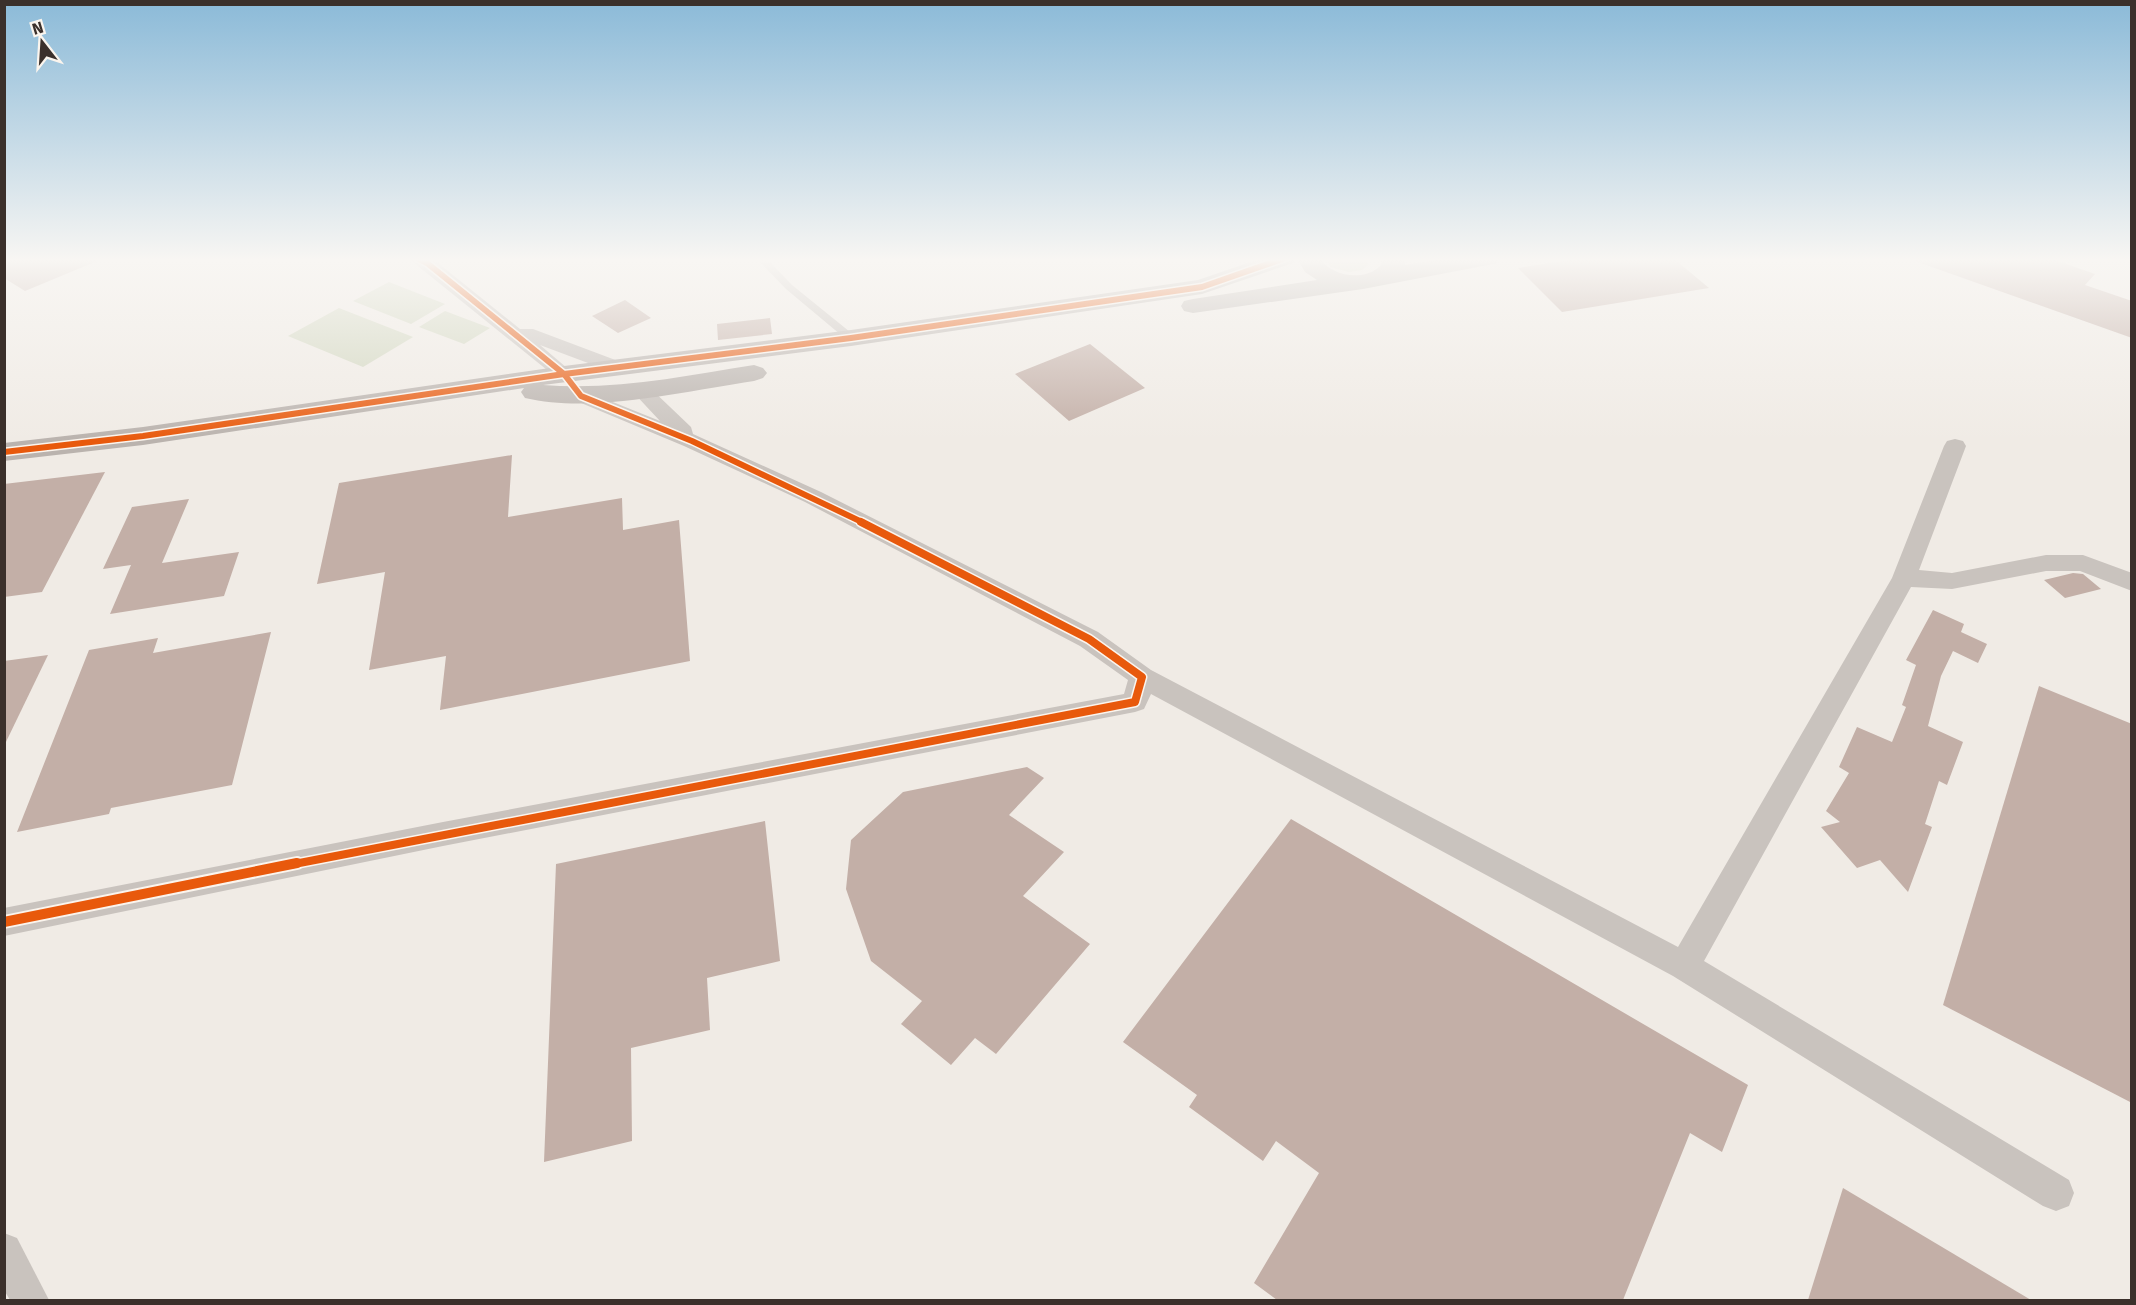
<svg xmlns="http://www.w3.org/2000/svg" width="2136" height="1305" viewBox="0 0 2136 1305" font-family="'Fira Sans',sans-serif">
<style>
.green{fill:#d1d6bf}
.building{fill:#c3afa7}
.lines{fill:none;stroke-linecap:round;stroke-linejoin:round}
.lane{fill:#c9c3be;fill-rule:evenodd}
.street{fill:#c9c3be;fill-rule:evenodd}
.secondary{fill:#bab3ae;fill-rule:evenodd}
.cycleway-far2-casing{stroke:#fbf5ee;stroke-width:9}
.cycleway-far1-casing{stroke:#fbf5ee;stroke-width:11}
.cycleway-casing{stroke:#fbf5ee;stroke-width:14}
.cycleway-far2{stroke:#e8590c;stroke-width:6}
.cycleway-far1{stroke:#e8590c;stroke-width:8}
.cycleway{stroke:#e8590c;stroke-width:10}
</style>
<rect width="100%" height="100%" fill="#f0ebe5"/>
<!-- green -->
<g class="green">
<path d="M 1326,258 L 1366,258 L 1368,265 L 1362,270 L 1349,272 L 1330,267 Z"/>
<path d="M 389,282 L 445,304 L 411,324 L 353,301 Z"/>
<path d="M 339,308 L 413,337 L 363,367 L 288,336 Z"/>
<path d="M 445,311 L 490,328 L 464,344 L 419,327 Z"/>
</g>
<!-- building -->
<g class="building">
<path d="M 4,258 L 102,258 L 102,259 L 25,291 L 4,278 Z"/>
<path d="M 1582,258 L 1673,258 L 1709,288 L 1562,312 L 1518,268 Z"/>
<path d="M 1915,258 L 2049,258 L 2095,274 L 2085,285 L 2132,301 L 2132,338 L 1915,261 Z"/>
<path d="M 625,300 L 651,318 L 618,333 L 592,316 Z"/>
<path d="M 770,318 L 772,334 L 718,340 L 717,324 Z"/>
<path d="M 1090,344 L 1145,388 L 1069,421 L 1015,374 Z"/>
<path d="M 512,455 L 508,517 L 622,498 L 623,530 L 679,520 L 690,661 L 440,710 L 446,656 L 369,670 L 385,572 L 317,584 L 339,483 Z"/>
<path d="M 105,472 L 42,592 L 4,597 L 4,484 Z"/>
<path d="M 189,499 L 162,563 L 239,552 L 224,596 L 110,614 L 131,565 L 103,569 L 132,507 Z"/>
<path d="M 2073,573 L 2083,574 L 2101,589 L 2065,598 L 2044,580 Z"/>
<path d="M 1933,610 L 1964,624 L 1961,632 L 1987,644 L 1978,663 L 1953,651 L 1941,676 L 1928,726 L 1963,742 L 1947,785 L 1939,781 L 1925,824 L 1932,827 L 1908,892 L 1880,860 L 1857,868 L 1821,827 L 1840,822 L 1826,811 L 1849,773 L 1839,767 L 1857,727 L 1892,742 L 1906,707 L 1902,705 L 1916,665 L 1906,660 Z"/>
<path d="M 271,632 L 232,785 L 111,808 L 109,814 L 17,832 L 89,650 L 158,638 L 153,653 Z"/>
<path d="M 48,655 L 4,746 L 4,661 Z"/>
<path d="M 2039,686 L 2132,724 L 2132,1103 L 1943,1005 Z"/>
<path d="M 1027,767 L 1044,778 L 1009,815 L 1064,852 L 1023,896 L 1090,944 L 996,1054 L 975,1038 L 951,1065 L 901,1024 L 922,1001 L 871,961 L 846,889 L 851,840 L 903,792 Z"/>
<path d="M 1291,819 L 1748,1085 L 1722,1152 L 1690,1133 L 1623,1300 L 1277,1300 L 1254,1283 L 1319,1173 L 1276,1141 L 1263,1161 L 1189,1107 L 1197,1095 L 1123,1042 Z"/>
<path d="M 765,821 L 780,961 L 707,978 L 710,1030 L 631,1048 L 632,1141 L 544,1162 L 556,864 Z"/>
<path d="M 1843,1188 L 2031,1300 L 1808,1300 Z"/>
</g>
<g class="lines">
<!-- lane -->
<path class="lane" d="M 756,258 L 766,258 L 792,285 L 855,336 L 855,340 L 847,340 L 786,289 Z"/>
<!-- street -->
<g class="street">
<path d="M 408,258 L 433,259 L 520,329 L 533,329 L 626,364 L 629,368 L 626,372 L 612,372 L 540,345 L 574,374 L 571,378 L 557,378 Z"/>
<path d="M 641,384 L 648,386 L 691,427 L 693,434 L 821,492 L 1098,632 L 1151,670 L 1678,947 L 1892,578 L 1944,446 L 1947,441 L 1955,439 L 1963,441 L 1966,446 L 1919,570 L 1952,573 L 2046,555 L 2083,555 L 2132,573 L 2132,591 L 2080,571 L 2046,571 L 1952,589 L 1911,587 L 1704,961 L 2069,1180 L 2074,1193 L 2069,1206 L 2056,1211 L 2043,1206 L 1673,976 L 1151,694 L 1144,709 L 1135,712 L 443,846 L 4,936 L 4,908 L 443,822 L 1124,694 L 1128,680 L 1080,646 L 805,502 L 684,446 L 574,400 L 571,396 L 574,392 L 588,392 L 660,421 L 631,390 L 634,386 Z"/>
<path d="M 4,1233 L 17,1238 L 49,1300 L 10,1300 L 4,1290 Z"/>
</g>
<!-- secondary -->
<g class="secondary">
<path d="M 1262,258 L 1296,258 L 1293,263 L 1202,294 L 851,346 L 543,385 C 614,391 684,376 754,365 L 763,368 L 767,373 L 763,378 L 754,381 C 685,391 593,414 525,398 L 521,392 L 524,388 L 143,445 L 4,461 L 4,443 L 143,427 L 564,366 L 851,330 L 1198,280 Z"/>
<path d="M 1297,258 L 1320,258 C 1331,277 1366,282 1381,265 L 1381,258 L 1404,258 L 1405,265 L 1446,258 L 1499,258 L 1496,263 L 1488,265 L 1363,289 L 1193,313 L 1184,311 L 1181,306 L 1184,301 L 1193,299 L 1317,280 L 1305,272 Z"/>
</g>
<!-- cycleway-far2 casing -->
<g class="cycleway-far2-casing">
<g id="cycleway-far2">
<path d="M 417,258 L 427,263 L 564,374 L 581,396 L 692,441 L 864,523"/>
<path d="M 4,452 L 143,436 L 564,374 L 851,338 L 1202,287 L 1285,258"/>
</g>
</g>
<!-- cycleway-far1 casing -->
<g class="cycleway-far1-casing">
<path id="cycleway-far1" d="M 289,865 L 1135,702 L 1142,677 L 1089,639 L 861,522"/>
</g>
<!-- cycleway casing -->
<g class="cycleway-casing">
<path id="cycleway" d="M 4,922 L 297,863"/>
</g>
<!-- cycleway-far2 -->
<use href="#cycleway-far2" class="cycleway-far2"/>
<!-- cycleway-far1 -->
<use href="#cycleway-far1" class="cycleway-far1"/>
<!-- cycleway -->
<use href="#cycleway" class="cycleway"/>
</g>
<!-- sky -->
<linearGradient id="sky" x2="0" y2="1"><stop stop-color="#8bbad8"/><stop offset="0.59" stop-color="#f8f6f3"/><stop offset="1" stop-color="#f8f6f3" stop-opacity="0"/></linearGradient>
<rect width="2136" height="441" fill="url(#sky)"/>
<!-- border -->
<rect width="2136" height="1305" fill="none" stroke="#3b302b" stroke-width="12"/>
<!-- north arrow -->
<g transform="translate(42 42) rotate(343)" stroke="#fbf5ee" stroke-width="4.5" paint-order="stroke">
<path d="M0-4.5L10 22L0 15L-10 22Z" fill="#3b302b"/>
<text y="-9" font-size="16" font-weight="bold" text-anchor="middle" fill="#3b302b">N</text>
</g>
</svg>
